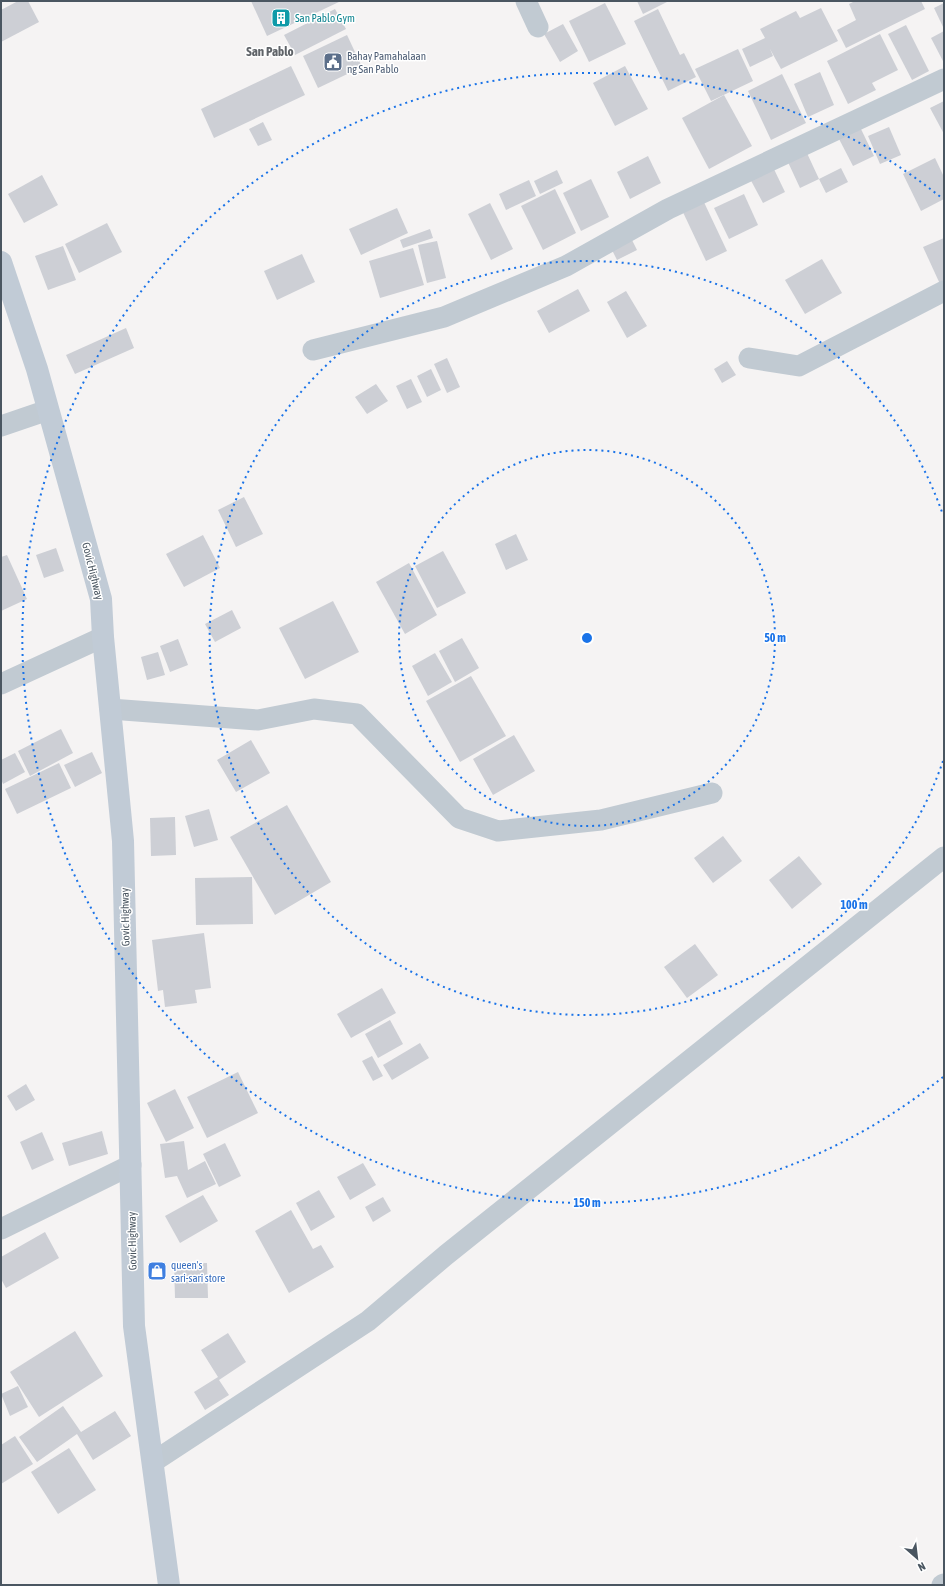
<svg xmlns="http://www.w3.org/2000/svg" width="945" height="1586" viewBox="0 0 945 1586" font-family="'Asap Condensed',sans-serif">
<style>
.building{fill:#cdcfd5}
.lines{fill:none;stroke-linecap:round;stroke-linejoin:round}
.minor{stroke:#c1cad2;stroke-width:21}
.secondary{stroke:#c1cbd6;stroke-width:22}
.ring{fill:none;stroke:#1a73e8;stroke-width:2;stroke-dasharray:2 4}
.labels{text-anchor:middle;stroke-width:3;stroke-linejoin:round;paint-order:stroke}
.culture-label{font-size:11px;fill:#0d838f;stroke:#fff;text-anchor:start}
.service-label{font-size:11px;fill:#4e5e75;stroke:#fff;text-anchor:start}
.street-label{font-size:11px;fill:#4a5661;stroke:#fff}
.shop-label{font-size:11px;fill:#366cbe;stroke:#fff;text-anchor:start}
.quarter-label{font-size:13px;font-weight:bold;fill:#5f6368;stroke:#fff}
.centre{fill:#1a73e8;stroke:#fff;stroke-width:2}
.ring-label{font-size:12px;text-anchor:middle;font-weight:bold;fill:#1a73e8;stroke:#fff;stroke-width:3;stroke-linejoin:round;paint-order:stroke}
</style>
<rect width="100%" height="100%" fill="#f5f3f3"/>
<!-- building -->
<g class="building">
<path d="M 18,1 L 28,1 L 39,22 L 1,42 L 1,10 Z"/>
<path d="M 251,1 L 341,1 L 267,36 Z"/>
<path d="M 637,1 L 669,1 L 643,14 Z"/>
<path d="M 855,1 L 921,1 L 925,9 L 846,48 L 837,30 L 856,20 L 849,4 Z"/>
<path d="M 605,3 L 626,44 L 589,62 L 569,21 Z"/>
<path d="M 944,3 L 944,29 L 934,8 Z"/>
<path d="M 821,8 L 838,41 L 781,69 L 770,49 L 773,56 L 750,67 L 742,49 L 765,38 L 760,29 L 796,11 L 800,18 Z"/>
<path d="M 335,9 L 346,29 L 295,55 L 284,35 Z"/>
<path d="M 658,9 L 680,55 L 684,53 L 696,77 L 668,91 L 634,21 Z"/>
<path d="M 563,24 L 578,51 L 560,62 L 544,34 Z"/>
<path d="M 906,25 L 929,71 L 912,80 L 888,34 Z"/>
<path d="M 944,31 L 944,63 L 931,38 Z"/>
<path d="M 880,34 L 898,70 L 872,83 L 876,90 L 848,104 L 827,61 Z"/>
<path d="M 347,35 L 362,67 L 318,88 L 303,56 Z"/>
<path d="M 738,49 L 753,81 L 711,101 L 695,69 Z"/>
<path d="M 291,66 L 305,95 L 214,138 L 201,109 Z"/>
<path d="M 625,66 L 648,109 L 615,126 L 593,83 Z"/>
<path d="M 820,72 L 834,105 L 808,117 L 794,84 Z"/>
<path d="M 782,74 L 806,123 L 771,140 L 748,91 Z"/>
<path d="M 724,95 L 752,146 L 709,169 L 682,118 Z"/>
<path d="M 944,101 L 944,134 L 930,108 Z"/>
<path d="M 263,122 L 272,140 L 258,146 L 249,129 Z"/>
<path d="M 860,127 L 874,156 L 853,166 L 838,137 Z"/>
<path d="M 889,127 L 901,155 L 880,164 L 868,136 Z"/>
<path d="M 806,151 L 819,179 L 841,168 L 848,182 L 826,193 L 819,179 L 800,188 L 787,160 Z"/>
<path d="M 648,156 L 661,183 L 630,199 L 617,172 Z"/>
<path d="M 935,158 L 944,177 L 944,199 L 921,211 L 903,174 Z"/>
<path d="M 771,163 L 785,192 L 763,203 L 748,175 Z"/>
<path d="M 557,170 L 563,183 L 540,194 L 534,181 Z"/>
<path d="M 42,175 L 58,205 L 24,223 L 8,194 Z"/>
<path d="M 591,179 L 609,217 L 581,231 L 563,193 Z"/>
<path d="M 529,180 L 536,196 L 506,210 L 499,194 Z"/>
<path d="M 555,189 L 576,233 L 543,250 L 521,206 Z"/>
<path d="M 744,194 L 758,225 L 729,239 L 714,208 Z"/>
<path d="M 702,198 L 727,251 L 706,261 L 681,208 Z"/>
<path d="M 490,203 L 513,249 L 491,260 L 468,214 Z"/>
<path d="M 397,208 L 408,233 L 361,255 L 349,229 Z"/>
<path d="M 107,223 L 122,252 L 79,273 L 65,244 Z"/>
<path d="M 430,229 L 433,238 L 403,248 L 400,240 Z"/>
<path d="M 630,236 L 637,250 L 617,260 L 610,246 Z"/>
<path d="M 944,238 L 944,282 L 940,284 L 923,247 Z"/>
<path d="M 437,241 L 446,278 L 427,283 L 418,245 Z"/>
<path d="M 63,246 L 76,280 L 48,290 L 35,256 Z"/>
<path d="M 413,248 L 424,285 L 380,298 L 369,261 Z"/>
<path d="M 302,254 L 315,282 L 277,300 L 264,271 Z"/>
<path d="M 822,259 L 842,293 L 805,314 L 785,280 Z"/>
<path d="M 578,289 L 590,311 L 549,333 L 537,311 Z"/>
<path d="M 626,291 L 647,326 L 627,338 L 607,302 Z"/>
<path d="M 126,328 L 134,348 L 75,374 L 66,355 Z"/>
<path d="M 447,358 L 460,387 L 447,393 L 434,364 Z"/>
<path d="M 727,361 L 736,375 L 722,383 L 714,369 Z"/>
<path d="M 431,369 L 441,390 L 427,397 L 417,376 Z"/>
<path d="M 411,379 L 422,402 L 407,409 L 396,386 Z"/>
<path d="M 376,384 L 388,401 L 367,414 L 355,397 Z"/>
<path d="M 244,497 L 263,534 L 236,547 L 218,510 Z"/>
<path d="M 516,534 L 528,560 L 506,570 L 495,544 Z"/>
<path d="M 203,535 L 220,568 L 184,587 L 166,554 Z"/>
<path d="M 56,548 L 64,571 L 44,578 L 36,555 Z"/>
<path d="M 443,551 L 466,593 L 437,608 L 415,566 Z"/>
<path d="M 7,555 L 27,599 L 1,611 L 1,557 Z"/>
<path d="M 409,563 L 437,615 L 405,634 L 376,582 Z"/>
<path d="M 333,601 L 359,652 L 305,679 L 279,628 Z"/>
<path d="M 232,610 L 241,628 L 215,642 L 205,624 Z"/>
<path d="M 462,638 L 479,668 L 455,682 L 439,651 Z"/>
<path d="M 178,639 L 188,665 L 170,672 L 160,646 Z"/>
<path d="M 158,652 L 165,675 L 147,680 L 141,657 Z"/>
<path d="M 435,653 L 452,682 L 428,696 L 412,666 Z"/>
<path d="M 471,676 L 506,736 L 460,762 L 426,701 Z"/>
<path d="M 61,729 L 73,753 L 30,776 L 18,751 Z"/>
<path d="M 514,735 L 535,771 L 493,795 L 473,759 Z"/>
<path d="M 251,740 L 270,773 L 236,792 L 217,760 Z"/>
<path d="M 92,752 L 102,773 L 75,787 L 64,765 Z"/>
<path d="M 15,753 L 25,772 L 3,784 L 1,779 L 1,760 Z"/>
<path d="M 59,763 L 71,788 L 17,814 L 5,789 Z"/>
<path d="M 287,805 L 331,882 L 275,915 L 230,837 Z"/>
<path d="M 209,809 L 218,840 L 194,847 L 185,816 Z"/>
<path d="M 175,817 L 176,855 L 151,856 L 150,818 Z"/>
<path d="M 723,836 L 742,861 L 713,883 L 694,858 Z"/>
<path d="M 799,856 L 822,884 L 792,909 L 769,880 Z"/>
<path d="M 252,877 L 253,924 L 196,925 L 195,878 Z"/>
<path d="M 204,933 L 211,988 L 195,990 L 197,1003 L 165,1007 L 163,990 L 158,991 L 152,940 Z"/>
<path d="M 695,944 L 718,975 L 687,998 L 664,967 Z"/>
<path d="M 382,988 L 396,1013 L 351,1038 L 337,1014 Z"/>
<path d="M 390,1020 L 403,1044 L 378,1058 L 365,1034 Z"/>
<path d="M 420,1043 L 429,1058 L 392,1080 L 383,1065 Z"/>
<path d="M 372,1056 L 383,1076 L 373,1081 L 362,1061 Z"/>
<path d="M 238,1072 L 258,1113 L 207,1138 L 187,1097 Z"/>
<path d="M 26,1084 L 35,1100 L 16,1111 L 7,1096 Z"/>
<path d="M 175,1089 L 194,1128 L 166,1142 L 147,1103 Z"/>
<path d="M 102,1131 L 108,1154 L 69,1166 L 62,1143 Z"/>
<path d="M 42,1132 L 54,1160 L 32,1170 L 20,1142 Z"/>
<path d="M 184,1141 L 188,1170 L 205,1161 L 216,1184 L 187,1198 L 177,1176 L 165,1178 L 160,1144 Z"/>
<path d="M 225,1143 L 241,1176 L 219,1187 L 203,1154 Z"/>
<path d="M 363,1163 L 376,1185 L 350,1200 L 337,1177 Z"/>
<path d="M 319,1190 L 335,1217 L 311,1231 L 296,1203 Z"/>
<path d="M 203,1195 L 218,1221 L 180,1243 L 165,1216 Z"/>
<path d="M 383,1197 L 391,1211 L 373,1222 L 365,1207 Z"/>
<path d="M 291,1210 L 313,1249 L 321,1245 L 334,1267 L 289,1293 L 255,1231 Z"/>
<path d="M 45,1232 L 59,1258 L 6,1288 L 1,1279 L 1,1257 Z"/>
<path d="M 174,1263 L 207,1263 L 208,1298 L 175,1298 Z"/>
<path d="M 75,1331 L 103,1376 L 39,1417 L 10,1372 Z"/>
<path d="M 228,1333 L 246,1362 L 219,1380 L 229,1395 L 205,1410 L 194,1392 L 218,1377 L 201,1350 Z"/>
<path d="M 18,1386 L 28,1407 L 10,1416 L 1,1394 Z"/>
<path d="M 63,1406 L 81,1432 L 115,1411 L 131,1436 L 93,1460 L 77,1434 L 37,1462 L 19,1437 Z"/>
<path d="M 15,1436 L 33,1464 L 1,1484 L 1,1445 Z"/>
<path d="M 69,1448 L 96,1490 L 58,1514 L 31,1472 Z"/>
</g>
<g class="lines">
<!-- minor -->
<g class="minor">
<path d="M 526,1 L 538,27"/>
<path d="M 313,350 L 444,317 L 566,266 L 668,209 L 944,79"/>
<path d="M 749,358 L 799,366 L 944,291"/>
<path d="M 1,426 L 48,410"/>
<path d="M 1,684 L 103,637"/>
<path d="M 110,709 L 258,720 L 314,709 L 357,714 L 459,818 L 498,831 L 601,820 L 712,793"/>
<path d="M 1,1229 L 131,1165"/>
<path d="M 153,1462 L 368,1321 L 446,1255 L 944,857"/>
<path d="M 942,1585 L 944,1584"/>
</g>
<!-- secondary -->
<path class="secondary" d="M 1,262 L 37,369 L 101,599 L 103,637 L 123,841 L 134,1326 L 169,1585"/>
</g>
<!-- distance rings -->
<g class="ring">
<circle cx="587" cy="638" r="188"/>
<path d="M943 761A377 377 0 1 1 943 515"/>
<path d="M943 1077A565 565 0 1 1 943 199"/>
</g>
<!-- icons -->
<defs>
<g id="building-square" transform="scale(1)"><rect x="-9" y="-9" width="18" height="18" rx="4" fill="#0f9aa8" stroke="#fff"/><path d="M-4-6H4V6H1V3H-1V6H-4ZM-2.5-4.3h1.7v1.8h-1.7ZM.8-4.3h1.7v1.8H.8ZM-2.5-1h1.7V.8h-1.7ZM.8-1h1.7V.8H.8Z" fill="#fff"/></g>
<g id="civic-square" transform="scale(1)"><rect x="-9" y="-9" width="18" height="18" rx="4" fill="#5c6f8a" stroke="#fff"/><path d="M-.6-6.5H3V-4.5H.6V-3L4-1V1h2V6H-6V1h2V-1L-.6-3ZM-1.2 2.5V6h2.4V2.5Z" fill="#fff"/></g>
<g id="shop-square" transform="scale(1)"><rect x="-9" y="-9" width="18" height="18" rx="4" fill="#3f7fe0" stroke="#fff"/><path d="M-5-2.5h2.3a2.7 3.5 0 0 1 5.4 0H5L5.5 6h-11ZM-1.5-2.5h3a1.5 2.3 0 0 0-3 0Z" fill="#fff"/></g>
</defs>
<g fill-rule="evenodd">
<use href="#building-square" x="281" y="18"/>
<use href="#civic-square" x="333" y="62"/>
<use href="#shop-square" x="157" y="1271"/>
</g>
<g class="labels">
<!-- culture labels -->
<g class="culture-label">
<text x="295" y="22">San Pablo Gym</text>
</g>
<!-- service labels -->
<g class="service-label">
<text x="347" y="60">Bahay Pamahalaan<tspan x="347" dy="13">ng San Pablo</tspan></text>
</g>
<!-- street labels -->
<g class="street-label">
<text transform="translate(93 571) rotate(76)" y="4">Govic Highway</text>
<text transform="translate(125 917) rotate(-91)" y="4">Govic Highway</text>
<text transform="translate(132 1241) rotate(-91)" y="4">Govic Highway</text>
</g>
<!-- shop labels -->
<g class="shop-label">
<text x="171" y="1269">queen's<tspan x="171" dy="13">sari-sari store</tspan></text>
</g>
<!-- quarter labels -->
<g class="quarter-label">
<text x="270" y="56">San Pablo</text>
</g>
</g>
<circle cx="587" cy="638" r="6" class="centre"/>
<g class="ring-label">
<text x="775" y="642">50 m</text>
<text x="854" y="909">100 m</text>
<text x="587" y="1207">150 m</text>
</g>
<!-- border -->
<rect width="945" height="1586" fill="none" stroke="#4a5661" stroke-width="4"/>
<!-- north arrow -->
<g transform="translate(917 1558) rotate(152)" stroke="#ffffff" stroke-width="3" paint-order="stroke">
<path d="M0-3L7 15L0 10L-7 15Z" fill="#4a5661"/>
<text y="-6" font-size="11" font-weight="bold" text-anchor="middle" fill="#4a5661">N</text>
</g>
</svg>
